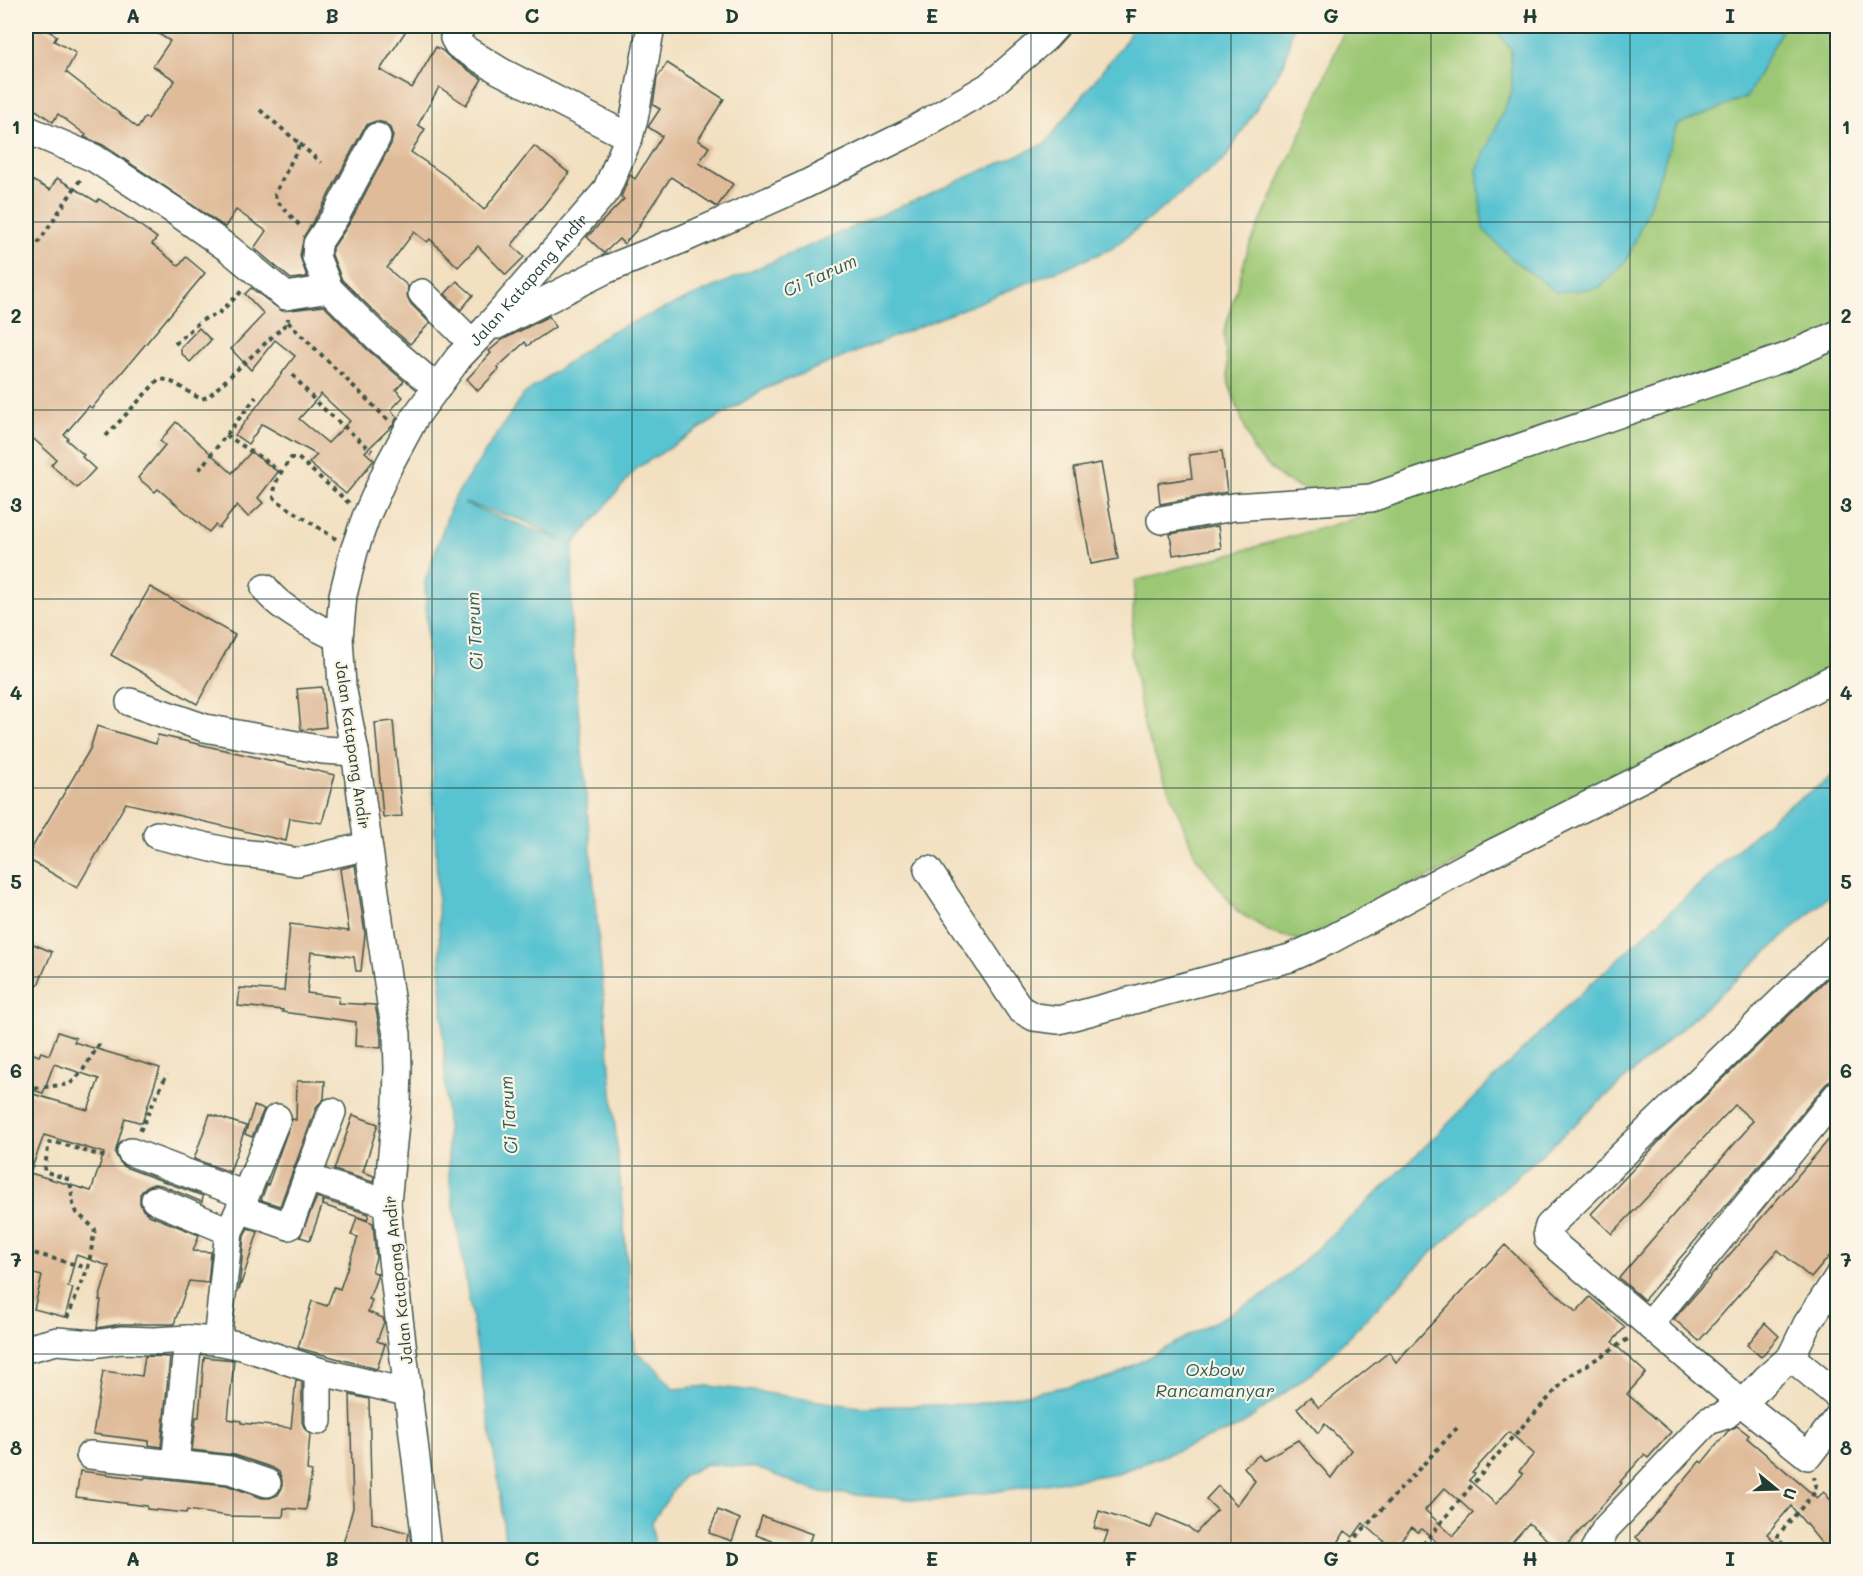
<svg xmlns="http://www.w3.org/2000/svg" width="1863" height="1576" viewBox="0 0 1863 1576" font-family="Mali,sans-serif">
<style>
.green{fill:#9cc875;stroke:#5e8254;stroke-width:1.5}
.water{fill:#58c3d1;stroke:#3c8082;stroke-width:1.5;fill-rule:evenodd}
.building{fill:#dfbb9a;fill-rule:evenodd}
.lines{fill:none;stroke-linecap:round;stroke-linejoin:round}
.minor-casing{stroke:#3f5549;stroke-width:30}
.path{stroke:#3f5549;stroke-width:4;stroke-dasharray:4.5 4.5;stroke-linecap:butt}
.minor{stroke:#fff;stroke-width:27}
.grid{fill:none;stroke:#1f3d34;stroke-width:1.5;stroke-opacity:0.55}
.labels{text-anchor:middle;stroke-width:4.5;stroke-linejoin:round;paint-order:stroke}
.street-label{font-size:16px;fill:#1f3d34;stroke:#fcf5e5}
.water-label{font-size:18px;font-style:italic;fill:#2d5e5b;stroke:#fcf5e5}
.neatline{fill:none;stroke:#1f3d34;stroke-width:2}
.grid-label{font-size:20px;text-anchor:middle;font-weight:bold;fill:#1f3d34}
</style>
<rect width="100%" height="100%" fill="#fcf5e5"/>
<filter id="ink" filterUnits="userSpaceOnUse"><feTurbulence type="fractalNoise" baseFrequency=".0167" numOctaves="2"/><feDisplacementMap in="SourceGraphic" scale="12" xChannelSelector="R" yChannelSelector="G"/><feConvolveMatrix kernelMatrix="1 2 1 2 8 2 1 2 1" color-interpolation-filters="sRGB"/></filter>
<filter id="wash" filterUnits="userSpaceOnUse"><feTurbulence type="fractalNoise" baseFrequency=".008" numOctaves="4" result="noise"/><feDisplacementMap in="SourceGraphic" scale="24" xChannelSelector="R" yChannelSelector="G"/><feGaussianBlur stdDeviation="1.35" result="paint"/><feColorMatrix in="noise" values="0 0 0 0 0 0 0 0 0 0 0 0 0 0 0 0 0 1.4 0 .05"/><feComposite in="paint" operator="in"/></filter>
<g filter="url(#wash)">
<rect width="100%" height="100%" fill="#f2e0c1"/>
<!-- green -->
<path class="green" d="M 1346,26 L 1837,26 L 1837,673 L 1302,941 L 1272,933 L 1237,911 L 1196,857 L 1145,731 L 1131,653 L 1135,581 L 1360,517 L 1358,506 L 1306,490 L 1283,480 L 1254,452 L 1229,384 L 1224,333 L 1248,249 L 1306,122 Z"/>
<!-- water -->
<g class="water">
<path d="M 1133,26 L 1293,26 L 1285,62 L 1225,159 L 1111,249 L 762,390 L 637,468 L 573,545 L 571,627 L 635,1351 L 656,1368 L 674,1389 L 708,1386 L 745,1390 L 860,1407 L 975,1404 L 1110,1378 L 1268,1293 L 1386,1185 L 1568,1005 L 1775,815 L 1837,774 L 1837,889 L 1427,1257 L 1318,1368 L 1239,1427 L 1118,1473 L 932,1501 L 818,1492 L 757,1468 L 706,1464 L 683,1476 L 652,1522 L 655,1550 L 506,1550 L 498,1478 L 449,1176 L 425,581 L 453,500 L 523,395 L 608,333 L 1046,143 L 1127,39 ZM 465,503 L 522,520 L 564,541 L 465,504 Z"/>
<path d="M 1494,26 L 1774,26 L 1781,32 L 1747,97 L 1677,125 L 1649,207 L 1627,260 L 1599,288 L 1556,292 L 1511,258 L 1483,229 L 1477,170 L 1512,91 L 1511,50 Z"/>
</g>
<g id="blocks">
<!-- building -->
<g class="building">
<path d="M 26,26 L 40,26 L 57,36 L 54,41 L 76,53 L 66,72 L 138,128 L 145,117 L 148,119 L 175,80 L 153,66 L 170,41 L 146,26 L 409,26 L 380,70 L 412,88 L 436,47 L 443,51 L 450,58 L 482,79 L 466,105 L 439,87 L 418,125 L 425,129 L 411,152 L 446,176 L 484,210 L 534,146 L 569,173 L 512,245 L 524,257 L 506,275 L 478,246 L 458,267 L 430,239 L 427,242 L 414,232 L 387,268 L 408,286 L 407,296 L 411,304 L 430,323 L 410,344 L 390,327 L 342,280 L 332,255 L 332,249 L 349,224 L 391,144 L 393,136 L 390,128 L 385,123 L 376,121 L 368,124 L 363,130 L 321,209 L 304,236 L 300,256 L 307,277 L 291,279 L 254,248 L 266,231 L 236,210 L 225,227 L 103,145 L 84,137 L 86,135 L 58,114 L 53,122 L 26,103 Z"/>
<path d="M 667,63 L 724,99 L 698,140 L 709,147 L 699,163 L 733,184 L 717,207 L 671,177 L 639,225 L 640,226 L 624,244 L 619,239 L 604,253 L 587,237 L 624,199 L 621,197 L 630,175 L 635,179 L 662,136 L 648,127 L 660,109 L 653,105 L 657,78 Z"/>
<path d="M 26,177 L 50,190 L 57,178 L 97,202 L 99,199 L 134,221 L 157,238 L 152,244 L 179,266 L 186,257 L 205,273 L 92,408 L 89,406 L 64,435 L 68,438 L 67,440 L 84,455 L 82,457 L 95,469 L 77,488 L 51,465 L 56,459 L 26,432 Z"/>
<path d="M 457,281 L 473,295 L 461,310 L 445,294 Z"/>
<path d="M 251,288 L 282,311 L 324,306 L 368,350 L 404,381 L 396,390 L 403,397 L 391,410 L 397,417 L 393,425 L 365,452 L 374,460 L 346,494 L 309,463 L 317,455 L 262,424 L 248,444 L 235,435 L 295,356 L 275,340 L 251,370 L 231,349 L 264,314 L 245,294 ZM 321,394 L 350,421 L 328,443 L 299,419 Z"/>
<path d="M 549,316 L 555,327 L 527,346 L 525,342 L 498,367 L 499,369 L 478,391 L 467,379 L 491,353 L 489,351 L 502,340 Z"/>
<path d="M 199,328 L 211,340 L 190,362 L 181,353 L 181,347 Z"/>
<path d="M 176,422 L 232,473 L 251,452 L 278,472 L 258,498 L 263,503 L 248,517 L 237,505 L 219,528 L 215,525 L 209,532 L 158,489 L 155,492 L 138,478 L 165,445 L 160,441 Z"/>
<path d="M 1222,451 L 1227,492 L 1160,504 L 1158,483 L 1192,478 L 1189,455 Z"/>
<path d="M 1101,463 L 1118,559 L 1091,564 L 1074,468 Z"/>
<path d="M 1218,526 L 1221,548 L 1173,555 L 1170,534 Z"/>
<path d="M 150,587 L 235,635 L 197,704 L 111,655 Z"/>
<path d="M 322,687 L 326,727 L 301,730 L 297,689 Z"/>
<path d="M 393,721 L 402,816 L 383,817 L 375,723 Z"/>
<path d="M 97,726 L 156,744 L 158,735 L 335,775 L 322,823 L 290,818 L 286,841 L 126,803 L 77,888 L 26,858 L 90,749 Z"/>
<path d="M 355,865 L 365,934 L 361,971 L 356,971 L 354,957 L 311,952 L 307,993 L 339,997 L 338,1003 L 375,1005 L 381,1036 L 381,1048 L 355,1046 L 356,1022 L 282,1012 L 283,1010 L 238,1006 L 240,988 L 284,991 L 290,924 L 349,931 L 340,869 Z"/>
<path d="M 31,943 L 52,952 L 38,985 L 26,979 L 26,957 Z"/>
<path d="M 1838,968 L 1838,1075 L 1826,1084 L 1743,1185 L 1644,1300 L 1619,1278 L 1748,1128 L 1747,1127 L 1753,1121 L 1735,1105 L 1612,1234 L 1591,1214 L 1669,1131 Z"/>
<path d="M 58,1032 L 76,1038 L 74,1042 L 160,1068 L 142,1123 L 125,1118 L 115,1153 L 119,1161 L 125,1167 L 203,1196 L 202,1202 L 161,1185 L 154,1184 L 146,1187 L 140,1194 L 140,1203 L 143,1210 L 149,1215 L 199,1235 L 193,1251 L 211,1252 L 208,1283 L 189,1281 L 174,1324 L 121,1324 L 97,1328 L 101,1300 L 99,1300 L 109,1266 L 76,1255 L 68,1287 L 73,1288 L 65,1317 L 34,1309 L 42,1276 L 26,1272 L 26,1102 L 29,1093 L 88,1110 L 99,1079 L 54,1064 L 43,1093 L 26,1088 L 26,1051 L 39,1056 L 41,1052 L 49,1055 ZM 44,1135 L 104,1153 L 91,1191 L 30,1173 Z"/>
<path d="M 297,1081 L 325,1081 L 324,1099 L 317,1106 L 280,1206 L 261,1200 L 267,1184 L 268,1185 L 292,1119 L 296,1120 Z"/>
<path d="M 254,1106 L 264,1109 L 252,1137 L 245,1134 Z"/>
<path d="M 210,1114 L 246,1126 L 230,1172 L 194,1159 Z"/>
<path d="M 353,1115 L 378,1124 L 363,1172 L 374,1176 L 373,1182 L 334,1170 Z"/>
<path d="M 1838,1129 L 1838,1246 L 1811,1278 L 1778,1250 L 1699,1341 L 1674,1319 Z"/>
<path d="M 317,1197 L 322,1199 L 322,1206 L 310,1240 L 300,1237 Z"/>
<path d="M 324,1200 L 369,1214 L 367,1220 L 323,1205 Z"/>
<path d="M 357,1217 L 373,1223 L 376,1258 L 372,1271 L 378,1274 L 369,1299 L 372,1300 L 368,1312 L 383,1318 L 384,1322 L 377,1341 L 385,1344 L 377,1369 L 298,1348 L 312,1301 L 327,1306 L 334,1287 L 340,1289 L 358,1237 L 351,1235 Z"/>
<path d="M 248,1228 L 258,1232 L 239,1290 L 244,1236 Z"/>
<path d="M 1505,1245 L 1576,1312 L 1590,1297 L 1625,1327 L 1612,1342 L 1646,1373 L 1627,1394 L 1671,1432 L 1648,1458 L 1644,1455 L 1620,1482 L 1622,1483 L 1562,1551 L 1559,1551 L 1529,1523 L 1504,1551 L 1440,1551 L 1442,1547 L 1422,1529 L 1418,1532 L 1412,1527 L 1393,1549 L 1363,1523 L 1353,1537 L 1345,1531 L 1333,1551 L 1101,1551 L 1108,1532 L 1094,1528 L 1099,1511 L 1151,1528 L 1157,1514 L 1188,1527 L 1196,1533 L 1217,1510 L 1206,1499 L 1218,1486 L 1237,1505 L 1255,1481 L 1244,1467 L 1259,1455 L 1263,1460 L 1298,1440 L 1331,1478 L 1351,1450 L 1325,1424 L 1318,1433 L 1297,1408 L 1310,1397 L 1319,1408 L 1389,1352 L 1396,1362 ZM 1509,1432 L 1534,1454 L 1519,1471 L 1523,1474 L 1496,1504 L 1469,1480 L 1475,1474 L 1472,1473 ZM 1445,1488 L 1473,1513 L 1453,1536 L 1425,1510 Z"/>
<path d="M 1765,1323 L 1779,1336 L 1761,1357 L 1747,1345 Z"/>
<path d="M 145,1356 L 170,1357 L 161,1447 L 149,1445 L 149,1441 L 93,1434 L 103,1371 L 142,1376 Z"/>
<path d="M 204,1357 L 234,1360 L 228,1419 L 241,1421 L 241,1423 L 291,1428 L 296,1380 L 302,1382 L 302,1422 L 305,1429 L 310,1434 L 307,1470 L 312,1471 L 306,1510 L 284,1508 L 283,1517 L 228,1516 L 187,1510 L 186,1513 L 147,1509 L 147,1506 L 76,1497 L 80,1471 L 144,1479 L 145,1477 L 226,1485 L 262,1498 L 270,1498 L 278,1495 L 282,1488 L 282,1480 L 279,1472 L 273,1468 L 235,1455 L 192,1450 L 196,1417 L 199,1417 Z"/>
<path d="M 350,1395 L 369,1399 L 372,1523 L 409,1533 L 406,1551 L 341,1551 L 353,1508 Z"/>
<path d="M 1737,1426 L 1749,1435 L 1747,1438 L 1817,1498 L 1824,1492 L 1838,1509 L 1838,1541 L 1827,1550 L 1791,1506 L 1767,1534 L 1784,1551 L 1633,1551 L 1641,1542 L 1636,1537 L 1700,1461 L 1702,1463 L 1728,1431 Z"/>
<path d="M 718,1510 L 740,1519 L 732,1541 L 709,1533 Z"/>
<path d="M 762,1516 L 812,1534 L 806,1551 L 799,1551 L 756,1535 Z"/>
</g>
</g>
</g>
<g filter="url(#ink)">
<use href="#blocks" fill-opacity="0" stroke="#3f5549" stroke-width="1.5"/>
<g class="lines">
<!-- minor casing -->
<g class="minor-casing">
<g id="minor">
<path d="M 462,26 L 454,38 L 458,45 L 500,71 L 629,137"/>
<path d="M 26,129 L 94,158 L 172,209 L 229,249 L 286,296 L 329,289"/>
<path d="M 377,137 L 335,217 L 317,244 L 316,257 L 329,289 L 379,339 L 437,388"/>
<path d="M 422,293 L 472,343"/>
<path d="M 497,325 L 605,270 L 683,239 L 802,186 L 909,133 L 988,87 L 1045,38 L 1056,26"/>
<path d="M 1161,520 L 1233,507 L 1371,498 L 1786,357 L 1838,334"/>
<path d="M 265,588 C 276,607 319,629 339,638"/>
<path d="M 130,702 L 205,728 L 323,750 L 355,752"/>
<path d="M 157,835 L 229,852 L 260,855 L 297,862 L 368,846"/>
<path d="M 928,870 L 1020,1009 L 1034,1017 L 1059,1020 L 1290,958 L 1328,941 L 1475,862 L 1688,755 L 1838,676"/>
<path d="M 1838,946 L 1549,1226 L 1547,1232 L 1548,1239 L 1738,1400 L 1808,1456 L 1838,1417"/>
<path d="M 131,1152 L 245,1195"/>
<path d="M 307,1178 L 387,1203"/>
<path d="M 155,1200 L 229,1231"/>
<path d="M 240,1209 L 277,1118"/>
<path d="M 1838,1277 L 1807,1324 L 1791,1357 L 1838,1396"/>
<path d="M 1649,1325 L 1838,1094"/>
<path d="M 217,1341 L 229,1231 L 240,1209 L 289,1226 L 332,1112"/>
<path d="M 26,1349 L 57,1341 L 94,1344 L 121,1340 L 154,1341 L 188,1339 L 217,1341 L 242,1346 L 318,1371 L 409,1393"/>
<path d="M 1743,1404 L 1767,1378 L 1791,1357"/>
<path d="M 318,1421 L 318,1371"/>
<path d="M 90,1455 L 230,1470 L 267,1483"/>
<path d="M 175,1464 L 188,1339"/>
<path id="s1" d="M 427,1550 L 392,1260 L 387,1203 L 397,1103 L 398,1068 L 397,1034 L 391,1004 L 355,752 L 342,686 L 339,638 L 343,595 L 354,551 L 366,517 L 389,465 L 415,417 L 459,357 L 485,330 L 606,191 L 629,137 L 634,119 L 651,26"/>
<path d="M 1594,1550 L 1606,1528 L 1708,1421 L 1726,1415 L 1738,1400"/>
</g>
</g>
<!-- path -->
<g class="path">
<path d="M 260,110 L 300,144 L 275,194 L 276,200 L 302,228"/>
<path d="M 300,144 L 321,163"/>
<path d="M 26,257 L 32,252 L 82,177"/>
<path d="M 288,322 L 389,421"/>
<path d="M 175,344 L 197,324 L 206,318 L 218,314 L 243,290"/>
<path d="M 293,375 L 317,403 L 372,451"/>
<path d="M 226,435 L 266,461 L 279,472"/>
<path d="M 106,436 L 159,379 C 174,379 188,394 202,399 L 209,396 L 288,322 L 288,318"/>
<path d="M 199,470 L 256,397"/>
<path d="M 336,539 L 276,500 L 274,497 C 274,481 282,470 291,458 L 298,458 L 349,503"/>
<path d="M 26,1089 L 70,1084 L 81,1073 L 100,1043"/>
<path d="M 140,1131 L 167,1074"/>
<path d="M 26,1251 L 88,1268"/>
<path d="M 26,1280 L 28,1286 L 26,1297"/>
<path d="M 67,1318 L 88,1268 L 95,1229 L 77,1213 L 73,1204 L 70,1180 L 44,1171 L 49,1143 L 55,1142 L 109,1158"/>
<path d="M 1344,1550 L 1457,1428"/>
<path d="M 1422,1550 L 1419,1549 L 1509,1441 L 1568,1377 L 1631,1337"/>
<path d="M 1790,1550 L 1778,1540 L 1778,1535 L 1815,1492 L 1816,1484 L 1814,1477"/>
</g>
<!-- minor -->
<use href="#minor" class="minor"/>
</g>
</g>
<!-- grid -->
<path class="grid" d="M 233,26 L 233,1550M 432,26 L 432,1550M 632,26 L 632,1550M 832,26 L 832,1550M 1031,26 L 1031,1550M 1231,26 L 1231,1550M 1431,26 L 1431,1550M 1630,26 L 1630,1550M 26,222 L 1838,222M 26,410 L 1838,410M 26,599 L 1838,599M 26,788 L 1838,788M 26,977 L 1838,977M 26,1166 L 1838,1166M 26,1354 L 1838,1354"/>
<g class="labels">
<!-- street labels -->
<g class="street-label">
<text dy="6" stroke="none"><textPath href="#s1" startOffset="1334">Jalan Katapang Andir</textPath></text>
<text transform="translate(353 745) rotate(82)" y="6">Jalan Katapang Andir</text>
<text transform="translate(398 1280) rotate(-96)" y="6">Jalan Katapang Andir</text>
</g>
<!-- water labels -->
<g class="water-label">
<text transform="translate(820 276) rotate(-24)" y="6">Ci Tarum</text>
<text transform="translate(475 631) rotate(-93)" y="6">Ci Tarum</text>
<text transform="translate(509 1115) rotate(-94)" y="6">Ci Tarum</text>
<text x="1215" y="1376">Oxbow<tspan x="1215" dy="21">Rancamanyar</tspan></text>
</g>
</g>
<!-- margin -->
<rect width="1863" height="1576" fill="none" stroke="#fcf5e5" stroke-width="66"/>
<!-- north arrow -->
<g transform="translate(1776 1489) rotate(109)" stroke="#fcf5e5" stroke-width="4.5" paint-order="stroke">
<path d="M0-4.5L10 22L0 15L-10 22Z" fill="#1f3d34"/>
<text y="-9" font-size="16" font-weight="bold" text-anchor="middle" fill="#1f3d34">U</text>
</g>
<rect x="33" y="33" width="1797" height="1510" class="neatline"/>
<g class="grid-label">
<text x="133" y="23">A</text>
<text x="332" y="23">B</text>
<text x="532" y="23">C</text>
<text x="732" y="23">D</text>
<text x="932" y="23">E</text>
<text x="1131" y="23">F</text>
<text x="1331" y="23">G</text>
<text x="1530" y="23">H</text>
<text x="1730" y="23">I</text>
<text x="16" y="134">1</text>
<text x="1846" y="134">1</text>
<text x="16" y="323">2</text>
<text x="1846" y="323">2</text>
<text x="16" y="512">3</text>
<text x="1846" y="512">3</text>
<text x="16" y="700">4</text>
<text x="1846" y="700">4</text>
<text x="16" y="889">5</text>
<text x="1846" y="889">5</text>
<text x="16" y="1078">6</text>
<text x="1846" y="1078">6</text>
<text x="16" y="1267">7</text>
<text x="1846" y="1267">7</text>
<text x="16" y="1455">8</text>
<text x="1846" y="1455">8</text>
<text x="133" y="1566">A</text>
<text x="332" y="1566">B</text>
<text x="532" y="1566">C</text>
<text x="732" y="1566">D</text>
<text x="932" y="1566">E</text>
<text x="1131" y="1566">F</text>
<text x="1331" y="1566">G</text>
<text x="1530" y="1566">H</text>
<text x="1730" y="1566">I</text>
</g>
</svg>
